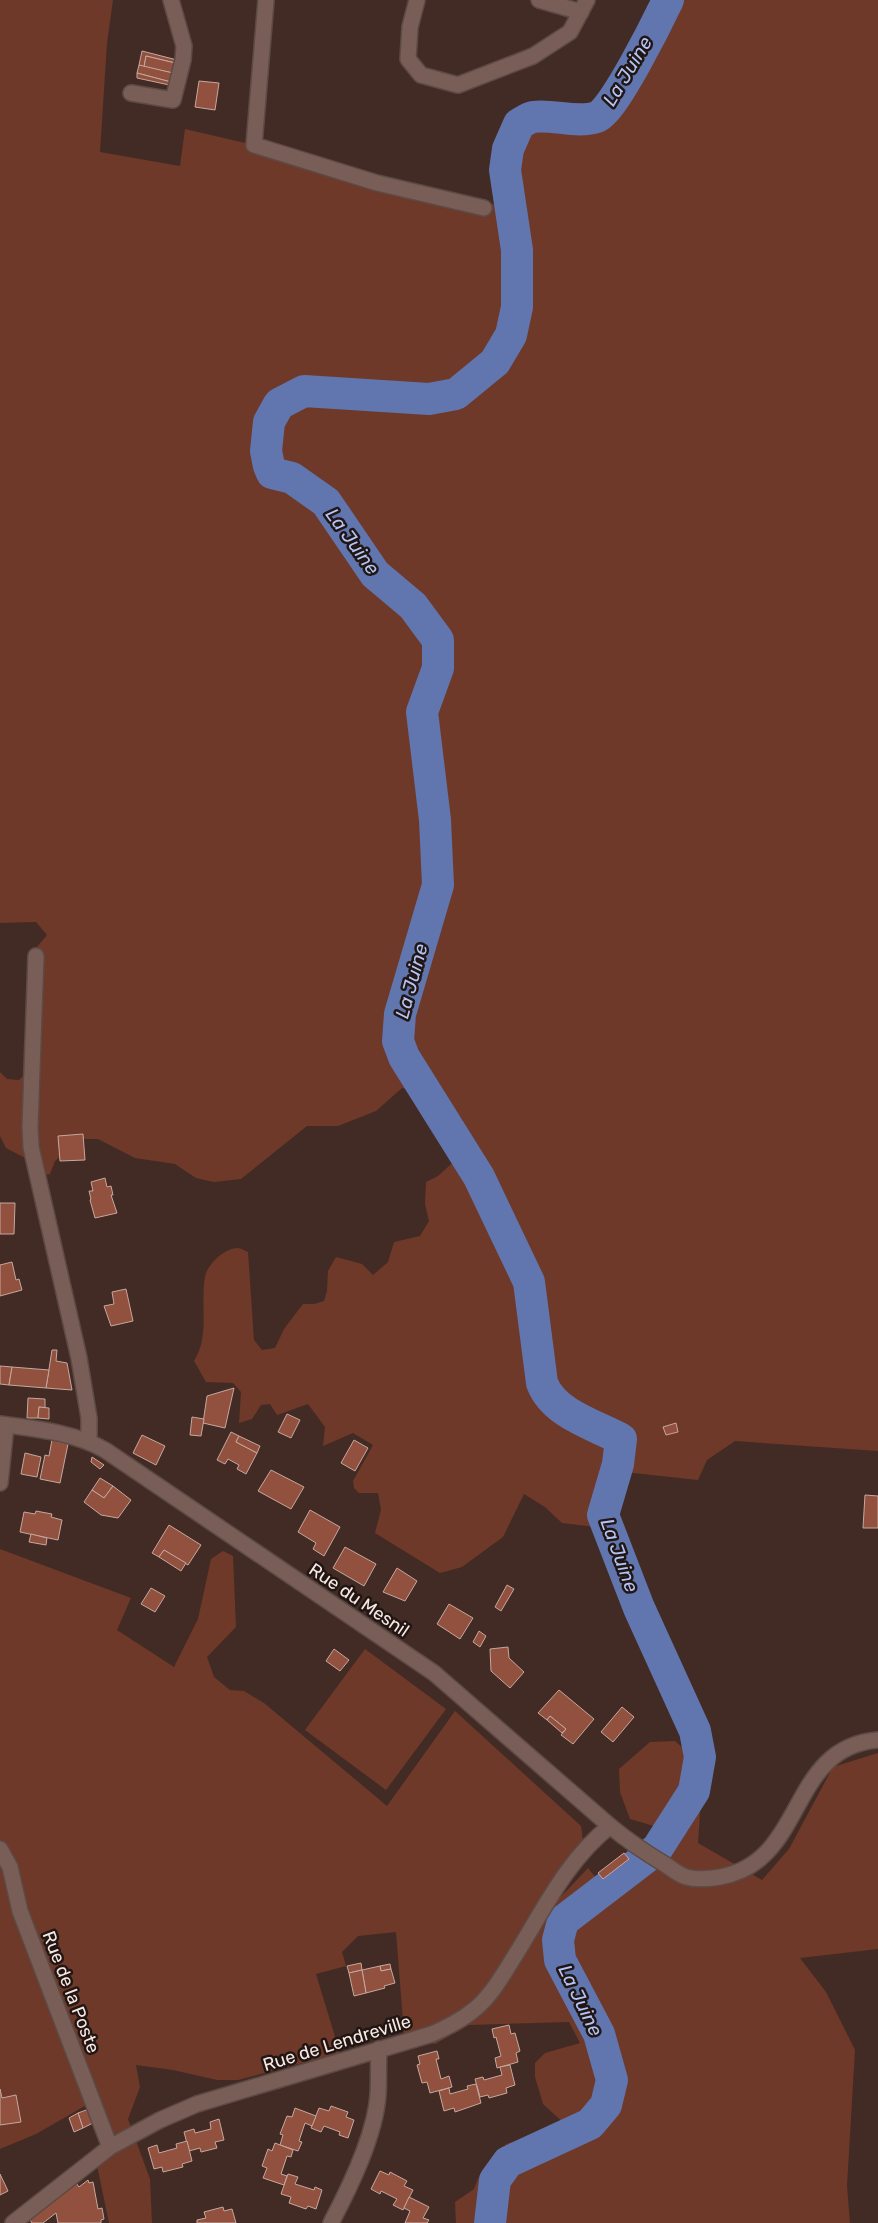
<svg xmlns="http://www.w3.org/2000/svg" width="878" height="2223" viewBox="0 0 878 2223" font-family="Rubik,sans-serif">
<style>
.green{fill:#6e3928}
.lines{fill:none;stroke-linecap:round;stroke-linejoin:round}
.river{stroke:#6175ae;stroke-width:32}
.building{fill:#91513e;stroke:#c5a89f}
.minor-casing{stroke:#5d4a44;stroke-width:18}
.minor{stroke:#785e56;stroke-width:15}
.labels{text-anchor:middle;stroke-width:5;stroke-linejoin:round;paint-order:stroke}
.street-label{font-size:18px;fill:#f8e8e3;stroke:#211613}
.water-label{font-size:19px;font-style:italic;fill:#b2c5f6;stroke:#211613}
</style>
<rect width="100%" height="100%" fill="#422b24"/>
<!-- green -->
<g class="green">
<path d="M 0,0 L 113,0 L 107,43 L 100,152 L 180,166 L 185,129 L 254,145 L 484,208 L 496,203 C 494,190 491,177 491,164 C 493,138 511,109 540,108 C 558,108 580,116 597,106 L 652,0 L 878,0 L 878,1451 L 735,1441 L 707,1460 L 698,1480 L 624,1472 L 624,1489 L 616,1515 L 596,1527 L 562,1523 L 545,1507 L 524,1494 L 503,1537 L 462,1567 L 440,1573 L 375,1533 L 381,1510 L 378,1493 L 359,1493 L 354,1488 L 353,1481 L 373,1445 L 353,1433 L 323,1446 L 325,1427 L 308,1404 L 277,1415 L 270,1404 L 261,1405 L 252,1419 L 239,1423 L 241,1392 L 233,1383 L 206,1382 L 194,1361 C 210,1336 200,1305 205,1277 C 207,1265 224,1248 238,1248 C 241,1248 245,1251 248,1252 L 254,1340 L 262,1350 L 275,1348 L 284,1329 L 303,1304 L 314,1304 L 324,1301 L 327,1291 L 328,1271 L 336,1257 L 362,1264 L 373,1275 L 388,1262 L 394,1242 L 420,1236 L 429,1221 L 425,1204 L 426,1182 L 438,1176 L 469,1148 L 462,1119 L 438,1096 L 402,1088 L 376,1111 L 338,1126 L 307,1126 L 241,1179 L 214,1182 L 196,1178 L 175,1164 L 135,1158 L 98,1139 L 81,1139 L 55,1161 L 50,1174 L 37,1176 L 29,1160 L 6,1148 L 0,1136 L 0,1072 L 7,1079 L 19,1080 L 31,1069 L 31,965 L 36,948 L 47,935 L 36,922 L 0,923 Z"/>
<path d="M 0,1549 L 131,1598 L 117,1630 L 174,1667 L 198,1619 L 211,1559 L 223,1551 L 233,1556 L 236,1627 L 207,1657 L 214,1677 L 230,1690 L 244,1691 L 264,1703 L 387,1806 L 455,1711 L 581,1826 L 583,1841 L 545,1891 L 555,1903 L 588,1868 L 609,1894 L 640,1868 L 645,1876 L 674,1846 L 654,1826 L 630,1819 L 620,1792 L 619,1769 L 650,1742 L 675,1741 L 703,1766 L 698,1843 L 762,1880 L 789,1849 L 833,1767 L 878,1753 L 878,1949 L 800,1958 L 826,1992 L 855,2050 L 847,2186 L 850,2223 L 456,2223 L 455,2202 L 474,2189 L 479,2176 L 506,2144 L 567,2126 L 543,2104 L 535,2077 L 535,2063 L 545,2053 L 580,2043 L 569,2022 L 469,2025 L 435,2044 L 404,2034 L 396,1932 L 358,1936 L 342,1952 L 346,1966 L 316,1974 L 340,2053 L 238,2080 L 217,2080 L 173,2070 L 136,2065 L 140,2087 L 128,2119 L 150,2179 L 152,2223 L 109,2223 L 94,2151 L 106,2146 L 90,2103 L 36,2134 L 0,2149 Z"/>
<path d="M 365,1649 L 446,1709 L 386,1790 L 305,1730 Z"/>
</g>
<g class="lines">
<!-- river -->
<path class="river" d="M 490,2223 L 495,2180 L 508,2162 L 590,2124 L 606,2105 L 612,2080 L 599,2034 L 560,1960 L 558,1940 L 563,1921 L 657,1849 L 694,1791 L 700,1757 L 695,1731 L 639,1608 L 603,1515 L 618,1464 L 621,1439 C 593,1424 554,1414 542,1383 L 529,1282 L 479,1177 L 404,1057 L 398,1041 L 400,1014 L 438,885 L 435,820 L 422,712 L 438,668 L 438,640 L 413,606 L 375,574 L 326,502 L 292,478 L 272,473 L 269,466 L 266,451 L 269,422 L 279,404 L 304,391 L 429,399 L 456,394 L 495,362 L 511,335 L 517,307 L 517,250 L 505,170 L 508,149 L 519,124 C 523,122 528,118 533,117 C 554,114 577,124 597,117 C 613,112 659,19 668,0"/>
</g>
<!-- building -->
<g class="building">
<path d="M 142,51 L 181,61 L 175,63 L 146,56 L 144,67 L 139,65 Z"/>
<path d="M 146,56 L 175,63 L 173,73 L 144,67 Z"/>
<path d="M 139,65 L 173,73 L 171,82 L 137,73 Z"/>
<path d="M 137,73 L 171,82 L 174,86 L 137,78 Z"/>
<path d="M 199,81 L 219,83 L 215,110 L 195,107 Z"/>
<path d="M 83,1134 L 85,1160 L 60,1161 L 58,1136 Z"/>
<path d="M 105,1178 L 107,1187 L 111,1186 L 113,1195 L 111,1195 L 117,1213 L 95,1218 L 90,1200 L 91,1199 L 89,1191 L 93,1191 L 91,1182 Z"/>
<path d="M 0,1203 L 15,1203 L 14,1234 L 0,1234 Z"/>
<path d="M 12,1262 L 16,1280 L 19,1279 L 22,1290 L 0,1296 L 0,1265 Z"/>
<path d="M 126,1289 L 133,1321 L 111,1326 L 104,1306 L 114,1304 L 112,1292 Z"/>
<path d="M 52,1350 L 57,1350 L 56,1361 L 67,1363 L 72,1390 L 46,1388 Z"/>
<path d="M 0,1366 L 12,1367 L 9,1385 L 0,1384 Z"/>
<path d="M 12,1367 L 49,1370 L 46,1388 L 9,1385 Z"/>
<path d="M 234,1388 L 225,1428 L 203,1423 L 207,1396 Z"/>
<path d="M 28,1398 L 45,1399 L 45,1408 L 39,1407 L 38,1418 L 27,1418 Z"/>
<path d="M 39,1407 L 49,1408 L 49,1419 L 38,1418 Z"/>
<path d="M 287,1414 L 300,1420 L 291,1438 L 278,1432 Z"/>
<path d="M 192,1417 L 204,1419 L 201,1436 L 190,1435 Z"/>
<path d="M 676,1423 L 678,1432 L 666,1435 L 663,1427 Z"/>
<path d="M 231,1432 L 239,1436 L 236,1442 L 257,1453 L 246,1474 L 237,1469 L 239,1465 L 228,1459 L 225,1464 L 217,1460 Z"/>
<path d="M 142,1435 L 165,1446 L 156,1465 L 133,1453 Z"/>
<path d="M 239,1436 L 260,1446 L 257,1453 L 236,1442 Z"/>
<path d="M 52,1440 L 68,1444 L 60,1483 L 40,1479 L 45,1455 L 49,1456 Z"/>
<path d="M 354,1440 L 368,1448 L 355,1471 L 341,1463 Z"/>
<path d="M 25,1453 L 41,1457 L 37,1477 L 21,1474 Z"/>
<path d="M 92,1457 L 104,1465 L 100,1469 L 91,1462 Z"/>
<path d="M 271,1470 L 304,1487 L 291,1509 L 258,1491 Z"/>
<path d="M 100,1478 L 113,1486 L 104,1498 L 92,1490 Z"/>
<path d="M 113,1486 L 131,1500 L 118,1518 L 101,1515 L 84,1502 L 92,1490 L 104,1498 Z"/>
<path d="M 865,1495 L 878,1496 L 878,1528 L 863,1528 Z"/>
<path d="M 310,1510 L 340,1527 L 324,1556 L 313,1549 L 316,1543 L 298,1532 Z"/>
<path d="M 36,1511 L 52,1514 L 51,1517 L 62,1520 L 58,1540 L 20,1532 L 24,1512 L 35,1514 Z"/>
<path d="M 169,1525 L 201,1545 L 188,1565 L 164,1550 L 159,1557 L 152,1553 Z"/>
<path d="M 31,1534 L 47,1538 L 46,1545 L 29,1542 Z"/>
<path d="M 345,1547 L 376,1564 L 364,1586 L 333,1568 Z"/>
<path d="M 164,1550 L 186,1563 L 181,1571 L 159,1557 Z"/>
<path d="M 397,1568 L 417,1581 L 405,1601 L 383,1592 Z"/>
<path d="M 507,1585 L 514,1589 L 501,1611 L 495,1607 Z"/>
<path d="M 151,1588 L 165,1596 L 155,1612 L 141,1604 Z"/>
<path d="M 449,1604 L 473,1618 L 460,1639 L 437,1624 Z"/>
<path d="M 479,1631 L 486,1636 L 480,1647 L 473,1642 Z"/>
<path d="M 508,1647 L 509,1658 L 524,1672 L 510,1688 L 491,1671 L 490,1649 Z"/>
<path d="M 334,1649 L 349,1660 L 340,1671 L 326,1661 Z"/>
<path d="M 559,1690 L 594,1719 L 573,1744 L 561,1735 L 566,1729 L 550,1716 L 547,1720 L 538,1713 Z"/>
<path d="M 622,1707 L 634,1717 L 613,1742 L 601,1732 Z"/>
<path d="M 550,1716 L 566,1729 L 562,1733 L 547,1720 Z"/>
<path d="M 624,1853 L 629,1859 L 603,1879 L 598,1873 Z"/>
<path d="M 361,1963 L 362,1970 L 349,1973 L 347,1966 Z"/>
<path d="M 390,1964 L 391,1969 L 381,1971 L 380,1966 Z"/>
<path d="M 380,1966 L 381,1971 L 391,1969 L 395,1983 L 384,1986 L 385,1988 L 366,1993 L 362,1970 Z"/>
<path d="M 362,1970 L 366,1993 L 354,1996 L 349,1973 Z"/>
<path d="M 509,2025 L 511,2034 L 515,2033 L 520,2051 L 516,2053 L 518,2062 L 497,2068 L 495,2058 L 501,2056 L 496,2037 L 494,2038 L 492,2029 Z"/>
<path d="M 437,2051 L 439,2059 L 436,2059 L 441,2079 L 449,2076 L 452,2087 L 430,2093 L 427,2082 L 422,2083 L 417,2065 L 420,2064 L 418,2056 Z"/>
<path d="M 510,2065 L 515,2085 L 506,2088 L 507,2093 L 489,2098 L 488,2095 L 480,2097 L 475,2079 L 483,2077 L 484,2080 L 502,2075 L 500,2067 Z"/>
<path d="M 476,2084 L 481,2103 L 455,2112 L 454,2108 L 444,2111 L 439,2091 L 449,2088 L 450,2094 L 468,2089 L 467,2086 Z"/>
<path d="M 0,2089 L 2,2098 L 16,2095 L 21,2122 L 0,2125 Z"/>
<path d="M 331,2106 L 348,2112 L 346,2117 L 354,2120 L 348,2138 L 339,2135 L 340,2132 L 324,2126 L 321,2132 L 311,2128 L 319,2108 L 329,2111 Z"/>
<path d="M 295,2108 L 316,2116 L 312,2126 L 305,2123 L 299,2141 L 302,2142 L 298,2151 L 280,2145 L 283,2135 L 280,2134 L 287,2116 L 292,2117 Z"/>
<path d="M 89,2109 L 93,2123 L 83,2128 L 78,2113 Z"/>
<path d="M 78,2113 L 83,2128 L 74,2132 L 69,2118 Z"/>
<path d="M 219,2119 L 224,2140 L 215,2142 L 217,2148 L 201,2152 L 200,2148 L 189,2151 L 184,2132 L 194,2129 L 195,2133 L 211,2129 L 210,2122 Z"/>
<path d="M 187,2141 L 192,2161 L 182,2164 L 183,2167 L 163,2172 L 162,2167 L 154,2169 L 148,2148 L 157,2145 L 159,2153 L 177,2148 L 176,2144 Z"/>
<path d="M 275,2143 L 293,2150 L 291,2157 L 287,2156 L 281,2174 L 287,2176 L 284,2185 L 263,2178 L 267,2168 L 262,2166 L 268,2149 L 272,2151 Z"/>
<path d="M 380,2171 L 389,2175 L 390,2172 L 407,2181 L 404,2186 L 413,2190 L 403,2210 L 393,2205 L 397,2199 L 381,2191 L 380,2194 L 371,2189 Z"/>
<path d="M 0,2174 L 8,2191 L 0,2195 Z"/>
<path d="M 288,2174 L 298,2177 L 295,2184 L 314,2190 L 315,2187 L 322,2190 L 316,2209 L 308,2206 L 306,2209 L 289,2203 L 291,2197 L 281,2194 Z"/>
<path d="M 88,2180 L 89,2183 L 93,2182 L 98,2209 L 102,2208 L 104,2219 L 101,2220 L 101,2223 L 58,2223 L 56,2213 L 43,2223 L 32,2223 L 30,2220 L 76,2183 L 79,2187 Z"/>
<path d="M 409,2197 L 429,2207 L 423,2218 L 429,2220 L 427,2223 L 405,2223 L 410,2211 L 404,2208 Z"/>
<path d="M 223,2207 L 224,2211 L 232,2209 L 236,2223 L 197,2223 L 197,2220 L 206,2218 L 204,2212 Z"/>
</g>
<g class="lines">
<!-- minor casing -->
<g class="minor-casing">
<g id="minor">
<path d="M 266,0 L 254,145 L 377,183 L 484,208"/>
<path d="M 417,0 L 410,27 L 408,59 L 421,75 L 458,85 L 533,56 L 570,32 L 587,0"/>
<path d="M 539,0 L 581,12"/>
<path d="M 131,93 L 173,100 L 183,60 L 184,46 L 171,0"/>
<path d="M 36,956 L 30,1127 L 31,1147 L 79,1358 L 89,1418 L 89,1441"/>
<path d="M 0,1424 C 36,1429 73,1432 105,1450 L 434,1673 L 610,1826 C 628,1841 646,1853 666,1865 C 672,1869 679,1875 686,1877 C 697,1880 709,1879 720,1877 C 807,1862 787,1747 878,1740"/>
<path d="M 0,1483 L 6,1425"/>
<path d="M 0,1849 L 10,1867 L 20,1911 L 110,2147"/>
<path d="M 13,2223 L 110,2147 L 160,2120 L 197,2104 L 432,2034 C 447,2027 462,2020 475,2009 C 492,1995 504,1973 516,1954 C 544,1909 567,1860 610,1826"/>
<path d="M 331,2223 C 350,2187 375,2136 378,2095 C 379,2080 378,2064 379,2049"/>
</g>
</g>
<!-- minor -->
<use href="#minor" class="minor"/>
</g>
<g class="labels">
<!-- street labels -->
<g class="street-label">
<text transform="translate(359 1600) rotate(34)" y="6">Rue du Mesnil</text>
<text transform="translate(71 1992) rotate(69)" y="6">Rue de la Poste</text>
<text transform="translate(337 2043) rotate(-17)" y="6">Rue de Lendreville</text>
</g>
<!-- water labels -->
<g class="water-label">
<text transform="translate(627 71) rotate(-59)" y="7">La Juine</text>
<text transform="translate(353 541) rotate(54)" y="7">La Juine</text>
<text transform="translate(411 981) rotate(-75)" y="7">La Juine</text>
<text transform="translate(620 1555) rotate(70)" y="7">La Juine</text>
<text transform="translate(581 2000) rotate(64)" y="7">La Juine</text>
</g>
</g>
</svg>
